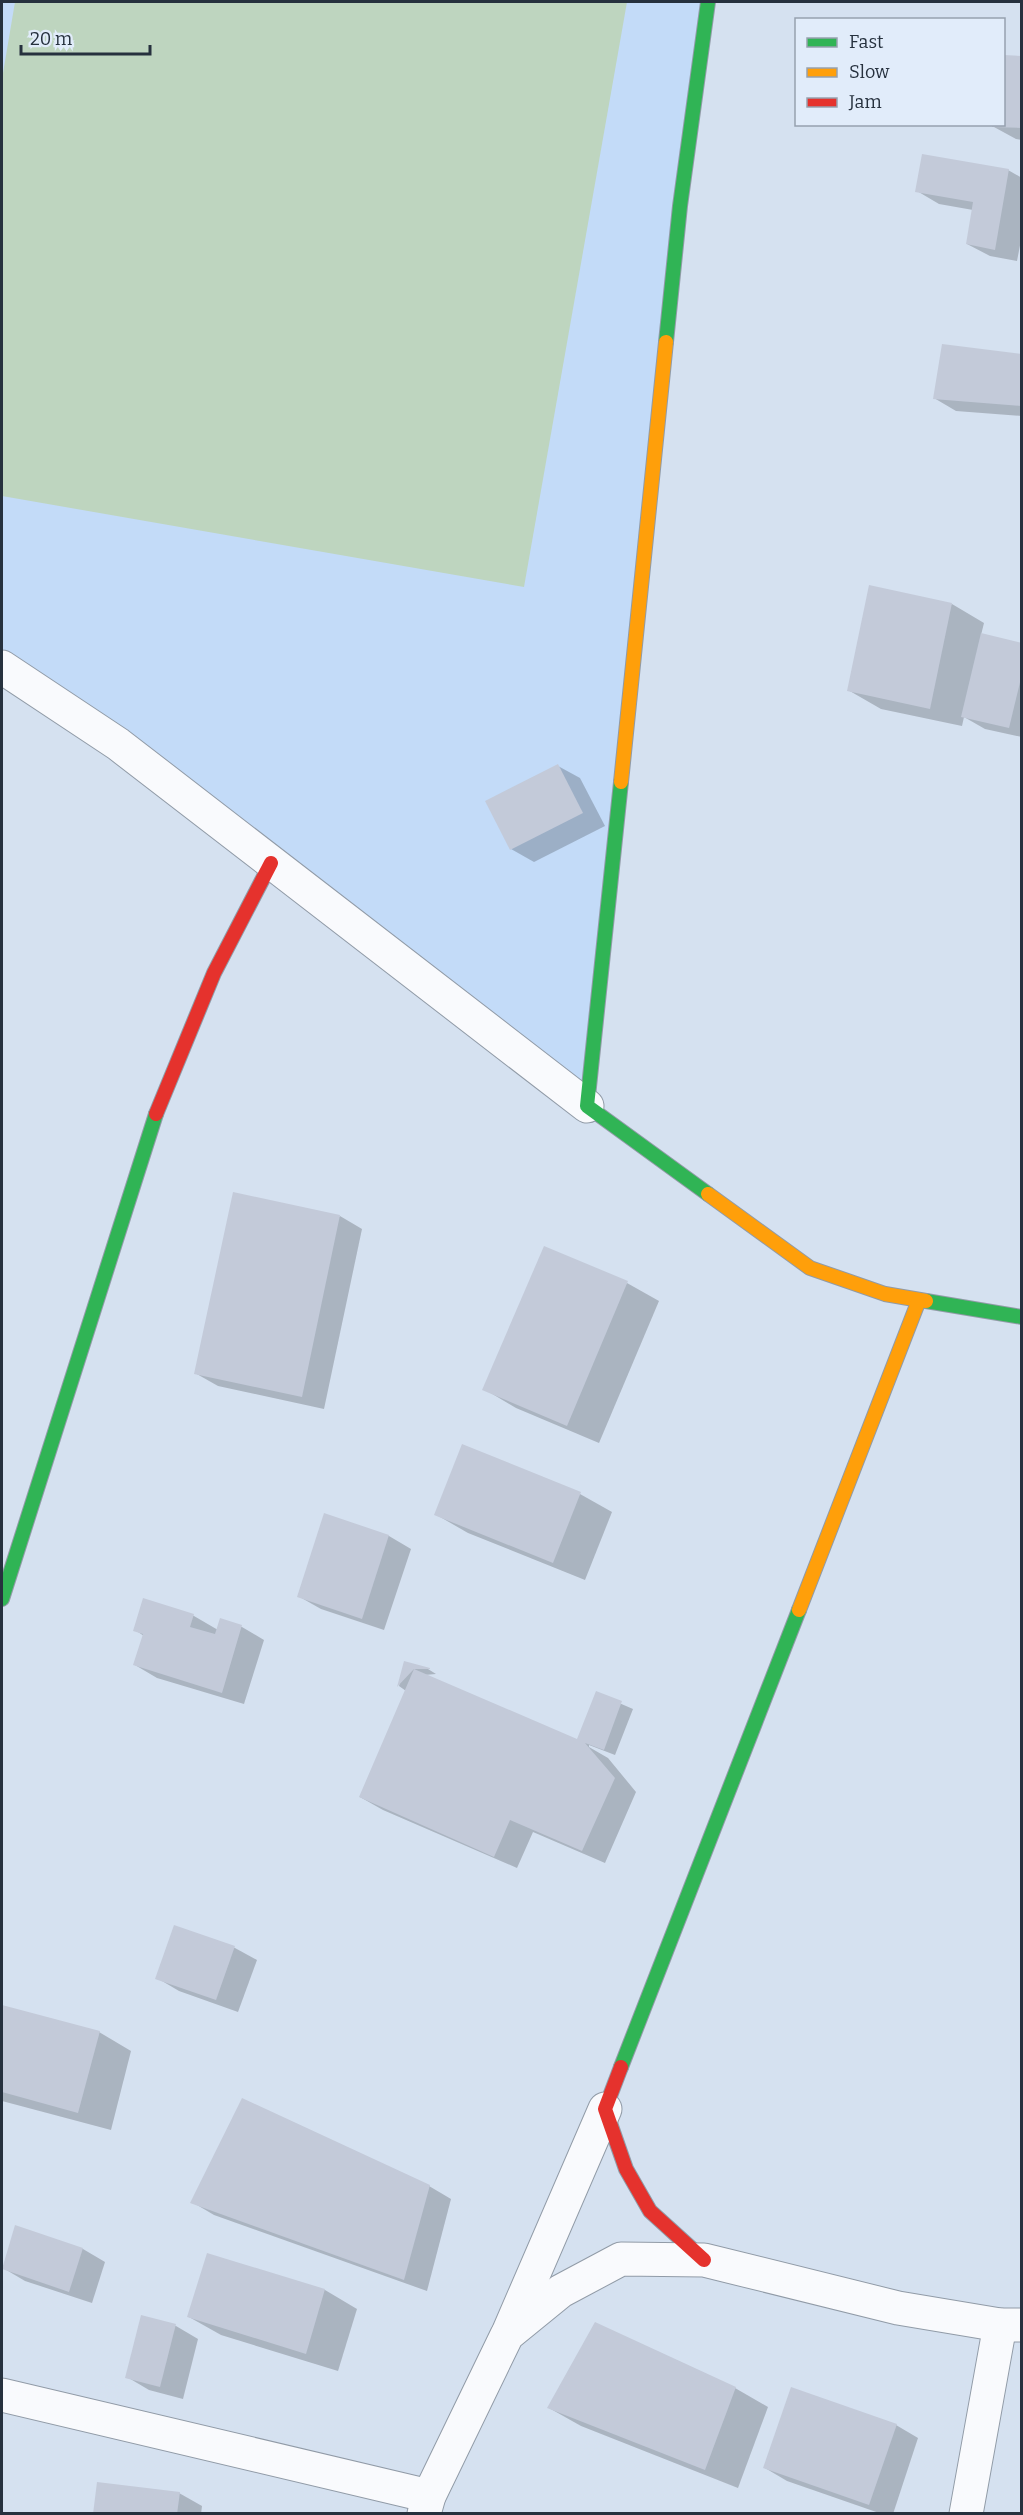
<svg xmlns="http://www.w3.org/2000/svg" width="1023" height="2515" viewBox="0 0 1023 2515" font-family="Bitter,serif">
<style>
.built{fill:#c3dbf8}
.green{fill:#bed5bf}
.shadow{fill:#0003}
.building{fill:#c3cad9}
.lines{fill:none;stroke-linecap:round;stroke-linejoin:round}
.street-casing{stroke:#919ba7;stroke-width:35}
.fast-casing{stroke:#919ba7;stroke-width:16}
.slow-casing{stroke:#919ba7;stroke-width:16}
.jam-casing{stroke:#919ba7;stroke-width:16}
.street{stroke:#f9fafd;stroke-width:33}
.fast{stroke:#30b455;stroke-width:14}
.slow{stroke:#ff9f0a;stroke-width:14}
.jam{stroke:#e5322d;stroke-width:14}
</style>
<rect width="100%" height="100%" fill="#d5e1f0"/>
<!-- built -->
<path class="built" d="M 2,2 L 708,2 L 587,1106 L 2,667 Z"/>
<!-- green -->
<path class="green" d="M 15,2 L 627,2 L 524,587 L 2,496 L 2,79 Z"/>
<!-- shadow -->
<g class="shadow">
<path d="M 1004,56 L 1022,57 L 1022,140 L 1016,139 L 994,127 L 1004,124 Z"/>
<path d="M 1008,170 L 1022,178 L 1022,235 L 1017,261 L 990,256 L 967,244 L 973,210 L 939,204 L 917,191 Z"/>
<path d="M 1022,356 L 1022,416 L 956,411 L 934,398 Z"/>
<path d="M 952,604 L 984,623 L 981,635 L 1022,644 L 1022,737 L 985,729 L 964,717 L 962,726 L 881,709 L 848,690 Z"/>
<path d="M 558,766 L 580,778 L 605,826 L 534,862 L 511,849 Z"/>
<path d="M 340,1216 L 362,1229 L 324,1409 L 218,1386 L 195,1373 Z"/>
<path d="M 627,1283 L 659,1301 L 599,1443 L 516,1408 L 484,1389 Z"/>
<path d="M 580,1494 L 612,1512 L 585,1580 L 468,1533 L 435,1514 Z"/>
<path d="M 325,1515 L 389,1536 L 411,1549 L 384,1630 L 321,1609 L 298,1596 Z"/>
<path d="M 144,1600 L 194,1616 L 218,1630 L 221,1620 L 242,1627 L 264,1640 L 244,1704 L 157,1678 L 135,1665 L 144,1636 L 135,1630 Z"/>
<path d="M 405,1663 L 428,1669 L 436,1674 L 424,1675 L 578,1741 L 596,1693 L 633,1709 L 615,1755 L 589,1745 L 589,1747 L 608,1758 L 636,1792 L 605,1863 L 533,1832 L 517,1868 L 383,1810 L 360,1797 L 406,1691 L 399,1686 Z"/>
<path d="M 175,1927 L 235,1948 L 257,1960 L 238,2012 L 179,1991 L 157,1978 Z"/>
<path d="M 2,2006 L 99,2032 L 131,2051 L 111,2130 L 2,2101 Z"/>
<path d="M 429,2186 L 451,2199 L 427,2291 L 214,2215 L 192,2202 Z"/>
<path d="M 16,2227 L 83,2249 L 105,2262 L 92,2303 L 25,2281 L 3,2268 Z"/>
<path d="M 208,2255 L 325,2290 L 357,2309 L 338,2371 L 221,2335 L 189,2317 Z"/>
<path d="M 142,2317 L 176,2326 L 198,2339 L 183,2399 L 149,2390 L 127,2377 Z"/>
<path d="M 735,2388 L 768,2407 L 738,2488 L 581,2426 L 549,2408 Z"/>
<path d="M 896,2425 L 918,2438 L 893,2514 L 882,2514 L 787,2481 L 765,2468 Z"/>
<path d="M 179,2493 L 202,2506 L 201,2514 L 94,2514 Z"/>
</g>
<!-- building -->
<g class="building">
<path d="M 1004,55 L 1022,56 L 1022,128 L 992,127 L 992,124 L 1004,124 Z"/>
<path d="M 922,154 L 1009,169 L 995,250 L 966,244 L 973,202 L 915,192 Z"/>
<path d="M 942,344 L 1022,354 L 1021,406 L 933,399 Z"/>
<path d="M 869,585 L 952,603 L 930,709 L 847,691 Z"/>
<path d="M 981,633 L 1022,643 L 1022,674 L 1009,728 L 961,717 Z"/>
<path d="M 558,764 L 583,813 L 510,850 L 485,801 Z"/>
<path d="M 233,1192 L 340,1215 L 302,1397 L 194,1374 Z"/>
<path d="M 544,1246 L 628,1281 L 567,1426 L 482,1390 Z"/>
<path d="M 462,1444 L 581,1492 L 553,1563 L 434,1515 Z"/>
<path d="M 324,1513 L 389,1535 L 362,1619 L 297,1597 Z"/>
<path d="M 143,1598 L 194,1614 L 190,1627 L 215,1634 L 220,1618 L 242,1625 L 222,1693 L 133,1665 L 143,1634 L 133,1631 Z"/>
<path d="M 404,1661 L 430,1668 L 430,1669 L 414,1669 L 397,1687 Z"/>
<path d="M 414,1669 L 577,1739 L 596,1691 L 622,1701 L 604,1750 L 585,1743 L 615,1778 L 582,1851 L 510,1820 L 494,1857 L 359,1797 Z"/>
<path d="M 174,1925 L 235,1946 L 216,2000 L 155,1979 Z"/>
<path d="M 2,2005 L 100,2031 L 78,2113 L 2,2092 Z"/>
<path d="M 242,2098 L 430,2185 L 404,2280 L 190,2203 Z"/>
<path d="M 15,2225 L 83,2248 L 69,2292 L 2,2269 Z"/>
<path d="M 207,2253 L 325,2289 L 306,2354 L 187,2317 Z"/>
<path d="M 141,2315 L 176,2324 L 160,2387 L 125,2378 Z"/>
<path d="M 595,2322 L 736,2387 L 705,2470 L 547,2408 Z"/>
<path d="M 791,2387 L 897,2424 L 869,2505 L 763,2468 Z"/>
<path d="M 97,2482 L 180,2492 L 177,2514 L 93,2514 Z"/>
</g>
<g class="lines">
<!-- street casing -->
<g class="street-casing">
<g id="street">
<path d="M 2,667 L 118,744 L 587,1106"/>
<path d="M 509,2331 L 605,2109"/>
<path d="M 2,2395 L 429,2496"/>
<path d="M 424,2514 L 429,2496 L 507,2335 L 561,2291 L 621,2259 L 704,2260 L 898,2308 L 1000,2325 L 1022,2325"/>
<path d="M 966,2514 L 1000,2325"/>
</g>
</g>
<!-- fast casing -->
<g class="fast-casing">
<g id="fast">
<path d="M 666,342 L 680,206 L 708,2"/>
<path d="M 621,782 L 587,1106 L 708,1194"/>
<path d="M 926,1301 L 1022,1317"/>
<path d="M 2,1599 L 156,1114"/>
<path d="M 621,2067 L 799,1610"/>
</g>
</g>
<!-- slow casing -->
<g class="slow-casing">
<g id="slow">
<path d="M 621,782 L 666,342"/>
<path d="M 708,1194 L 810,1268 L 885,1294 L 926,1301"/>
<path d="M 799,1610 L 919,1300"/>
</g>
</g>
<!-- jam casing -->
<g class="jam-casing">
<g id="jam">
<path d="M 156,1114 L 214,973 L 271,863"/>
<path d="M 621,2067 L 605,2109 L 626,2169 L 650,2211 L 704,2260"/>
</g>
</g>
<!-- street -->
<use href="#street" class="street"/>
<!-- fast -->
<use href="#fast" class="fast"/>
<!-- slow -->
<use href="#slow" class="slow"/>
<!-- jam -->
<use href="#jam" class="jam"/>
</g>
<!-- border -->
<rect width="1023" height="2515" fill="none" stroke="#26313e" stroke-width="6"/>
<!-- legend -->
<rect x="795" y="18" width="210" height="108" fill="#e1ecfa" stroke="#96a1af" stroke-width="1.5"/>
<rect x="807" y="38" width="30" height="9" fill="#30b455" stroke="#96a1af" stroke-width="1.5"/>
<text x="849" y="48" font-size="18" fill="#26313e">Fast</text>
<rect x="807" y="68" width="30" height="9" fill="#ff9f0a" stroke="#96a1af" stroke-width="1.5"/>
<text x="849" y="78" font-size="18" fill="#26313e">Slow</text>
<rect x="807" y="98" width="30" height="9" fill="#e5322d" stroke="#96a1af" stroke-width="1.5"/>
<text x="849" y="108" font-size="18" fill="#26313e">Jam</text>
<!-- scale -->
<path d="M21 45v9h129v-9" fill="none" stroke="#26313e" stroke-width="3"/>
<text x="30" y="45" font-size="18" fill="#26313e" stroke="#e1ecfa" stroke-width="4.5" paint-order="stroke">20 m</text>
</svg>
